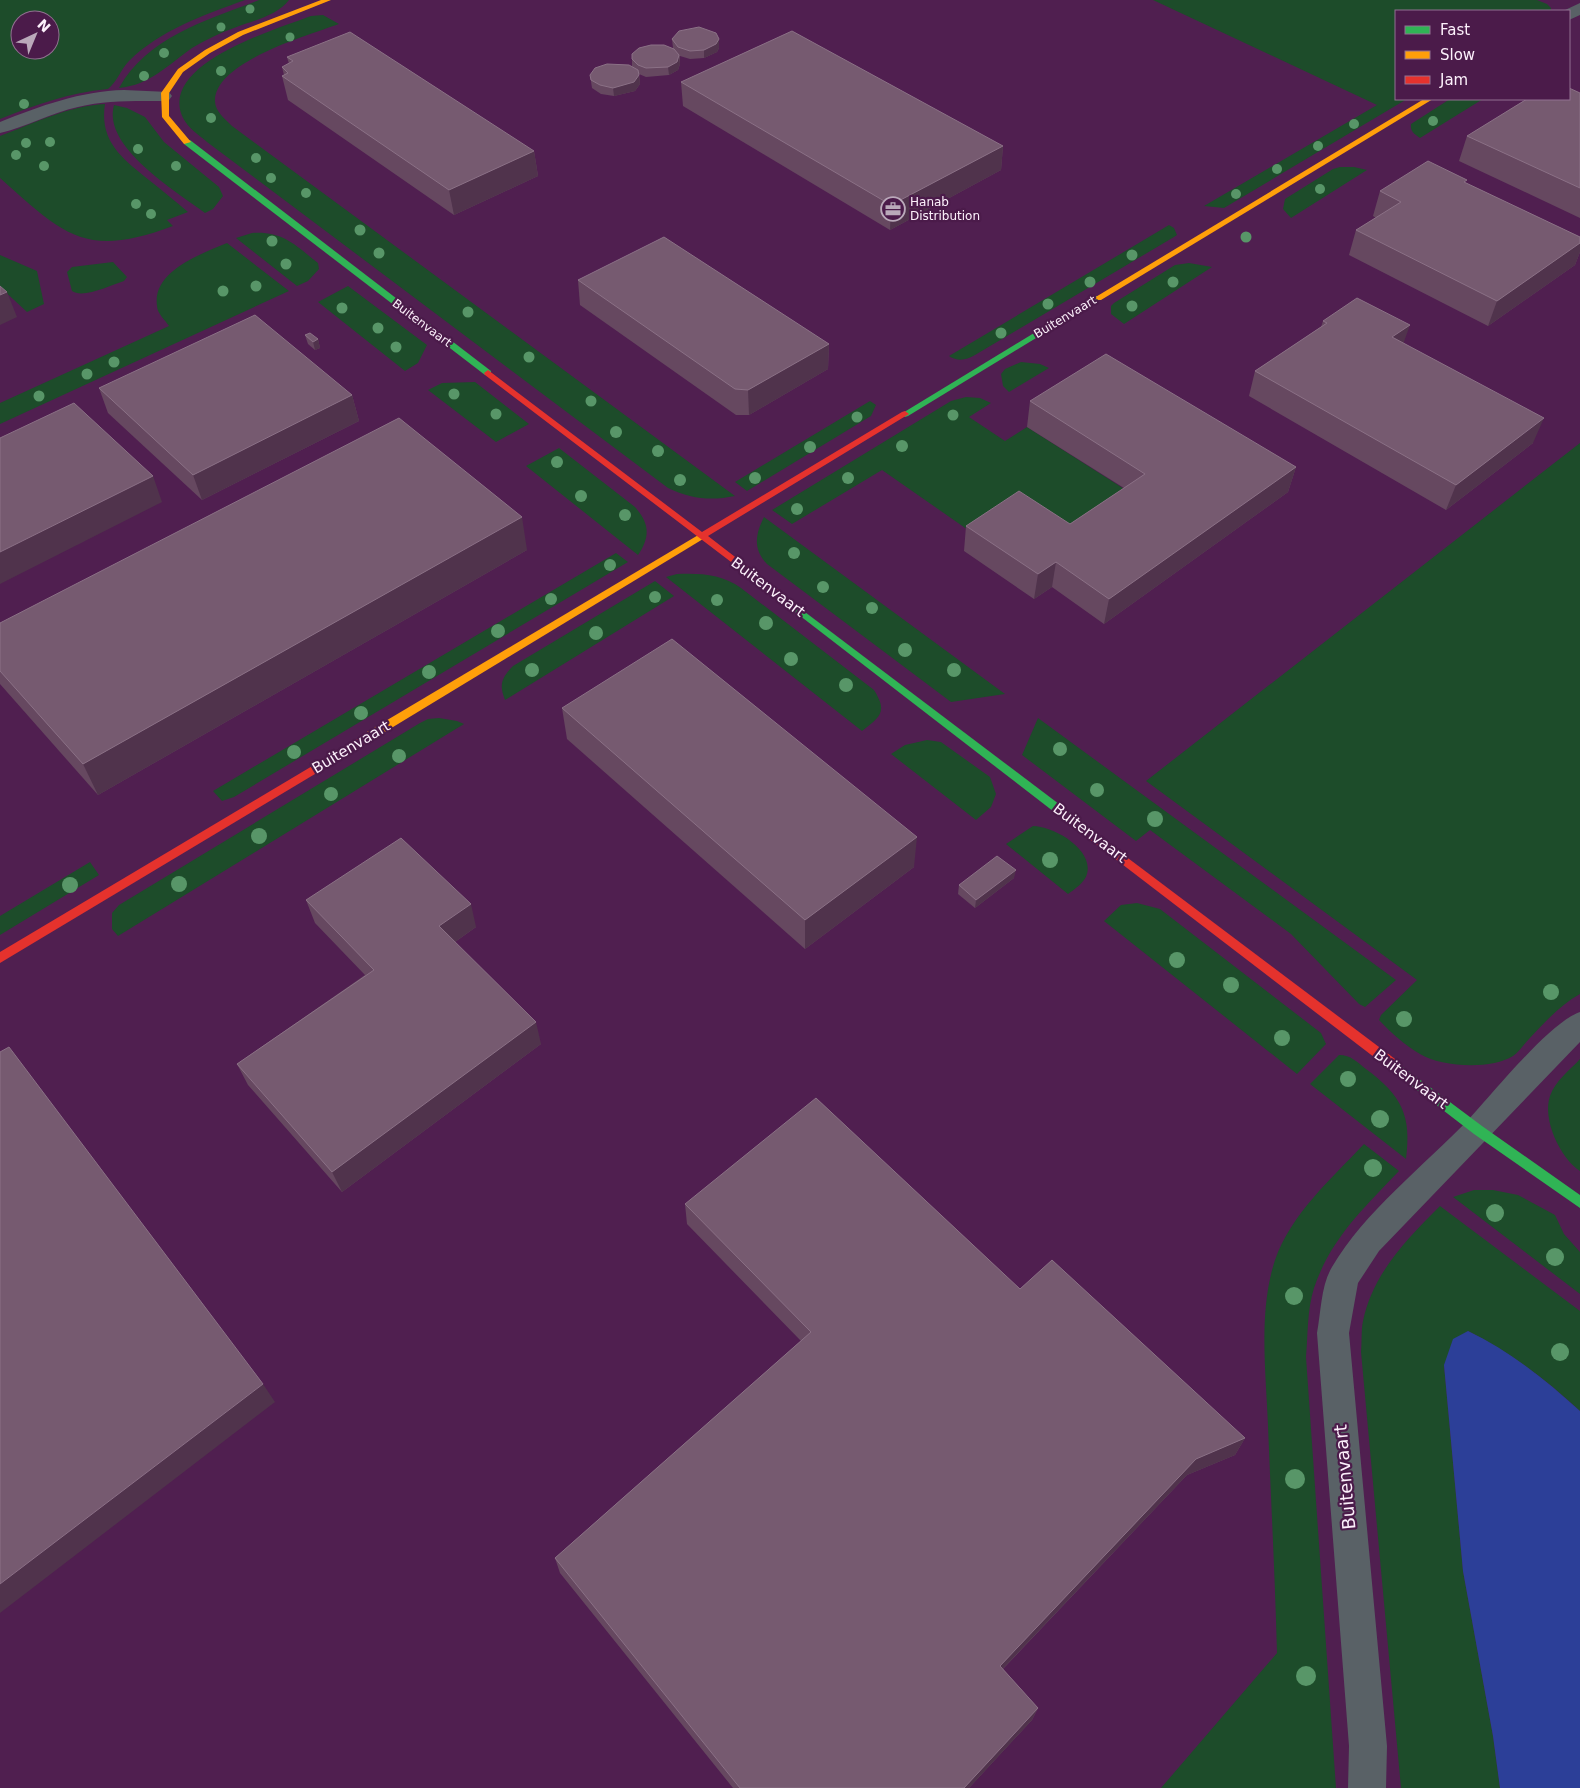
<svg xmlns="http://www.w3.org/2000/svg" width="1580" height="1788" viewBox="0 0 1580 1788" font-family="'DejaVu Sans',sans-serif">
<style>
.built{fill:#501f50;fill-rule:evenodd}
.green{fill:#1d4c2a;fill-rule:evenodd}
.water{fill:#2c3f98}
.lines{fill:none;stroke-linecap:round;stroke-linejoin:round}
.street{fill:#596166;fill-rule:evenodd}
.fast{fill:#30b455;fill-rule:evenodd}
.slow{fill:#ff9f0a;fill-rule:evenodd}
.jam{fill:#e5322d;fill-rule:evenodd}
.tree{fill:#589668}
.wall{fill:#664860}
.shaded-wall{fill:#50334c}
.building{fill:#765a70;stroke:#8b7186}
.labels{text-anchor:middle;stroke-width:4.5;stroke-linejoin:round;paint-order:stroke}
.far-poi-label{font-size:12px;fill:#fcf0fb;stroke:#4b1b4a;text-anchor:start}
.far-street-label{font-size:12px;fill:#fcf0fb;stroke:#4b1b4a}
.street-label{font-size:15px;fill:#fcf0fb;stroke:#4b1b4a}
.near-street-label{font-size:18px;fill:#fcf0fb;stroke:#4b1b4a}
</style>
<rect width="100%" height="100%" fill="#402640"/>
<!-- built -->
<path class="built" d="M 0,0 L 1580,0 L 1580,1360 L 1533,1418 L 1580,1788 L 0,1788 ZM 1396,11 L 1569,11 L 1569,99 L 1396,99 ZM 20,20 L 50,20 L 50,50 L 20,50 Z"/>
<!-- green -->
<g class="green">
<path d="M 0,0 L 245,0 C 204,15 160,30 129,61 C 121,69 117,82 108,89 C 68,93 38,104 0,119 ZM 20,20 L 50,20 L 50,50 L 20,50 Z"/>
<path d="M 259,0 L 289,0 C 277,16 252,21 234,28 C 220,33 205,40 192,48 C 168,65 150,85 119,88 C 147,37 207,20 259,0 Z"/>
<path d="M 1153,0 L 1537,0 L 1547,4 L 1551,8 L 1551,11 L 1396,11 L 1396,99 L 1407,99 L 1224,208 L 1204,206 L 1377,105 Z"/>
<path d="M 323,15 L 339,24 C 309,35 214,62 215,101 C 215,111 225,119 232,126 L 735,496 C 711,501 691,499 668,488 L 207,142 C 199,135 188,128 183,118 C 157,64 277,29 311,16 Z"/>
<path d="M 1450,99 L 1483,99 L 1420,138 C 1414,134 1410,131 1411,124 Z"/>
<path d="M 105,104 C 99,142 123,159 149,180 C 162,190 175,201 188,212 L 167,220 L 173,226 C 85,259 64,235 0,178 L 0,136 C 34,123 68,106 105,104 Z"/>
<path d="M 114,105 L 127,108 L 145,117 L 164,142 L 219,187 L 223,196 L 213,209 L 205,213 C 176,191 102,147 114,105 Z"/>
<path d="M 1340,167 L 1354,167 L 1367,170 L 1291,218 L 1283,209 L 1285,199 L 1333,169 Z"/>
<path d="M 1169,225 L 1174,228 L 1177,235 L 1174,237 L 975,355 C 966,360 958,362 949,356 Z"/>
<path d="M 252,233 C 283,231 295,245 318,263 L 319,269 L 308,281 L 297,286 L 236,238 Z"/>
<path d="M 227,243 L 289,291 L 0,424 L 0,403 L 169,326 C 165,320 157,313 157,306 C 152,271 201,254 227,243 Z"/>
<path d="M 0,255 L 37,271 L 44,304 L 27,312 L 0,287 Z"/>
<path d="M 113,262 L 127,277 L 124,281 C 111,285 83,299 72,291 L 67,272 L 72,267 Z"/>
<path d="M 1189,263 L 1212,267 L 1124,324 L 1111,314 L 1111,306 L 1114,303 L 1175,265 Z"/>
<path d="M 348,286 L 427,345 L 418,363 L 405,371 L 318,302 Z"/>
<path d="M 1021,362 L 1040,364 L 1049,368 L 1009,392 L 1003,386 L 1001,374 L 1005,369 Z"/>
<path d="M 475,382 L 529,424 L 496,442 L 428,390 L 442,383 Z"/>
<path d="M 966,397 L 980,398 L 991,403 L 969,417 L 1005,441 L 1027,427 L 1140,499 L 1066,549 L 981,539 L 882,470 L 792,524 L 772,510 L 951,401 Z"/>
<path d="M 870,401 L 876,405 L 871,416 L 747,491 L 735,482 Z"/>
<path d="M 1580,443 L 1580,994 C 1560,1005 1544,1023 1529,1039 C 1524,1044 1519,1052 1513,1056 C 1491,1070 1441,1067 1420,1054 C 1406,1046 1390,1032 1379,1020 L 1381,1015 L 1417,980 L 1146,781 Z"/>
<path d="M 559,448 L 635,507 C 650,524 650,537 638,555 L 526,466 Z"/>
<path d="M 764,517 L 1005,694 L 951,702 L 767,564 C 753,549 755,535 764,517 Z"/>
<path d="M 616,553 L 628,562 L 234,797 L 222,801 L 213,791 Z"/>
<path d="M 677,574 C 700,573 722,574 741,588 L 874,690 C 888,712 880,717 862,731 L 666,577 Z"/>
<path d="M 655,581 L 674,596 L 505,700 C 499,685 501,678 513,666 Z"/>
<path d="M 439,718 L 457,721 L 464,724 L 118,936 L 112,929 L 112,913 L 119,905 L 420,723 L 428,719 Z"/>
<path d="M 1038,718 L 1396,980 L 1365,1007 L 1359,1004 L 1291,934 L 1150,830 L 1136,841 L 1022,755 Z"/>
<path d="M 927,740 L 941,742 L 990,777 L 996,794 L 991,807 L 976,820 L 891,754 L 905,745 Z"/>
<path d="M 1033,826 C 1053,826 1094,849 1087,874 C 1085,882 1075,889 1068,894 L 1006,844 Z"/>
<path d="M 90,862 L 99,875 L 0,935 L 0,916 Z"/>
<path d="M 1137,903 L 1160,909 L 1321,1033 L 1326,1044 L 1297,1074 L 1104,921 L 1121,905 Z"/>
<path d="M 1339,1055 C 1351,1055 1357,1062 1366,1069 C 1401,1095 1412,1115 1406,1159 L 1310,1084 Z"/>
<path d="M 1580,1059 L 1580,1171 C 1560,1158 1542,1119 1550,1096 C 1555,1081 1570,1070 1580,1059 Z"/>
<path d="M 1364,1144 L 1399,1171 C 1364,1208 1331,1238 1314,1288 C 1307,1310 1308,1335 1306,1357 L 1336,1788 L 1161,1788 L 1277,1653 C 1275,1577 1271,1501 1268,1426 C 1266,1372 1258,1312 1275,1260 C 1291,1214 1331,1179 1364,1144 Z"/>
<path d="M 1474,1190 L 1493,1190 L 1518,1195 L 1555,1215 L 1564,1234 L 1580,1252 L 1580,1294 L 1453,1197 Z"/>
<path d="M 1440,1206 L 1580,1311 L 1580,1411 C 1546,1380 1510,1352 1468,1331 L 1444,1365 L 1463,1571 L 1493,1736 L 1500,1788 L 1401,1788 L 1361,1352 C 1362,1342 1361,1330 1363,1321 C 1373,1273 1407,1239 1440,1206 Z"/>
</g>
<!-- water -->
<path class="water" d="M 1468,1331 C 1510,1351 1546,1380 1580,1411 L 1580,1788 L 1500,1788 L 1493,1736 L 1463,1571 L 1444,1365 L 1453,1339 Z"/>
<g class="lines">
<!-- street -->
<g class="street">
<path d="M 1580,3 L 1580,15 L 1569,20 L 1569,11 L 1563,11 Z"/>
<path d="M 124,90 L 169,92 L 172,96 L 169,100 L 163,101 C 134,101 106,100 78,107 C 51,113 26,127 0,133 L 0,122 C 40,106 81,91 124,90 Z"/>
<path d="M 1580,1012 L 1580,1042 L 1379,1251 L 1358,1283 L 1349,1333 L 1387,1746 L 1386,1788 L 1348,1788 L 1349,1746 L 1317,1333 C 1321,1312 1321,1285 1332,1267 C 1365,1211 1424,1166 1469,1119 C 1493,1093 1550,1022 1580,1012 Z"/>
</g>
<!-- fast -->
<g class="fast">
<path d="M 184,140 L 190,140 L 491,371 L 491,375 L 485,375 L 184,144 Z"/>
<path d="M 1095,296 L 1098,296 L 1102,298 L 908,416 L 905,417 L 901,414 Z"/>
<path d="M 789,600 L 1092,829 L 1093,832 L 1092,835 L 1084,835 L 786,605 L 784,603 L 786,601 Z"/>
<path d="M 1391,1058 L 1482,1126 L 1580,1195 L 1580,1208 L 1474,1134 L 1387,1067 L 1385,1063 L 1387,1059 Z"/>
</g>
<!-- slow -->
<g class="slow">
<path d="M 321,0 L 331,0 L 243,35 L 210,53 L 183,72 L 169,93 L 169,116 L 191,142 L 184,144 L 162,117 L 161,93 L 178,69 L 205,50 L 238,32 Z"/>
<path d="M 1424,99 L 1433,99 L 1101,300 L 1098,300 L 1094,298 Z"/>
<path d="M 705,531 L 708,532 L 708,536 L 370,741 L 362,741 L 361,738 L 362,735 Z"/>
</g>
<!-- jam -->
<g class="jam">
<path d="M 488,370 L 702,532 L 902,412 L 905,411 L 909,414 L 708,536 L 792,601 L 794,603 L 792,605 L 789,606 L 485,375 L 484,373 Z"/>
<path d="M 366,734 L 371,738 L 370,741 L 0,963 L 0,952 Z"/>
<path d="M 1088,828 L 1395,1059 L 1397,1063 L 1395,1067 L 1391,1068 L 1387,1067 L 1084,835 L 1083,832 L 1084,829 Z"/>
</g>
</g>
<!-- trees -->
<g class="tree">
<circle cx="250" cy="9" r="4.5"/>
<circle cx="221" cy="27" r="4.5"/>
<circle cx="290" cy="37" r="4.5"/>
<circle cx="164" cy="53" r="5"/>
<circle cx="221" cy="71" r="5"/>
<circle cx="144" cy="76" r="5"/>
<circle cx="24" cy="104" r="5"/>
<circle cx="211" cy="118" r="5"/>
<circle cx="1433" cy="121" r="5"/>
<circle cx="1354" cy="124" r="5"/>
<circle cx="50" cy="142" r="5"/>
<circle cx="26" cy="143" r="5"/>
<circle cx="1318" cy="146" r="5"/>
<circle cx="138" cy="149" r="5"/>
<circle cx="16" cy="155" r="5"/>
<circle cx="256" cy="158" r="5"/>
<circle cx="44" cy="166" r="5"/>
<circle cx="176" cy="166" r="5"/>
<circle cx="1277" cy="169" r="5"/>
<circle cx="271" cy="178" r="5"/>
<circle cx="1320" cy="189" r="5"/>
<circle cx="306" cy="193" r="5"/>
<circle cx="1236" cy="194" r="5"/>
<circle cx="136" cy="204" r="5"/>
<circle cx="151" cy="214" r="5"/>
<circle cx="360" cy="230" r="5.5"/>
<circle cx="1246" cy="237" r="5.5"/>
<circle cx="272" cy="241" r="5.5"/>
<circle cx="379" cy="253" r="5.5"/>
<circle cx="1132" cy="255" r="5.5"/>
<circle cx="286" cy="264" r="5.5"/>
<circle cx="1090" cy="282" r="5.5"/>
<circle cx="1173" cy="282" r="5.5"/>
<circle cx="256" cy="286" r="5.5"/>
<circle cx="223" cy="291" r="5.5"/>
<circle cx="1048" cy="304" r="5.5"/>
<circle cx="1132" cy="306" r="5.5"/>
<circle cx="342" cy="308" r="5.5"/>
<circle cx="468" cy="312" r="5.5"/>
<circle cx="378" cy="328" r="5.5"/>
<circle cx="1001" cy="333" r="5.5"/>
<circle cx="396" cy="347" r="5.5"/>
<circle cx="529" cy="357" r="5.5"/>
<circle cx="114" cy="362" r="5.5"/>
<circle cx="87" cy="374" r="5.5"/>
<circle cx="454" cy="394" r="5.5"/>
<circle cx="39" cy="396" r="5.5"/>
<circle cx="591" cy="401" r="5.5"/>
<circle cx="496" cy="414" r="5.5"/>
<circle cx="953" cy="415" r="5.5"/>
<circle cx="857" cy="417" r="5.5"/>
<circle cx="616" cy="432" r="6"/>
<circle cx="902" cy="446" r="6"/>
<circle cx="810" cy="447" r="6"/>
<circle cx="658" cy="451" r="6"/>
<circle cx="557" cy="462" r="6"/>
<circle cx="755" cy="478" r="6"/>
<circle cx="848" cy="478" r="6"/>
<circle cx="680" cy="480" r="6"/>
<circle cx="581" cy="496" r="6"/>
<circle cx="797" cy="509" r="6"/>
<circle cx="625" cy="515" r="6"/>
<circle cx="794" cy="553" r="6"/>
<circle cx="610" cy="565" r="6"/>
<circle cx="823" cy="587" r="6"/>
<circle cx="655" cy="597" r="6"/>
<circle cx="551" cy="599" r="6"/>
<circle cx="717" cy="600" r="6"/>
<circle cx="872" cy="608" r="6"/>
<circle cx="766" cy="623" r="7"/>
<circle cx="498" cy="631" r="7"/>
<circle cx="596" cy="633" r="7"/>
<circle cx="905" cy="650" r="7"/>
<circle cx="791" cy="659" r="7"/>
<circle cx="532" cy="670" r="7"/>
<circle cx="954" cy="670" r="7"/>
<circle cx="429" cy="672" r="7"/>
<circle cx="846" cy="685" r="7"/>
<circle cx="361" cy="713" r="7"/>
<circle cx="1060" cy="749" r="7"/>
<circle cx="294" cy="752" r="7"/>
<circle cx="399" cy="756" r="7"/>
<circle cx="1097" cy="790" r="7"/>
<circle cx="331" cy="794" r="7"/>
<circle cx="1155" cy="819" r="8"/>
<circle cx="259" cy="836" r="8"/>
<circle cx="1050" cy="860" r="8"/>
<circle cx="179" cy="884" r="8"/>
<circle cx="70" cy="885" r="8"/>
<circle cx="1177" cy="960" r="8"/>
<circle cx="1231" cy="985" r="8"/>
<circle cx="1551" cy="992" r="8"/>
<circle cx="1404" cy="1019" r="8"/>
<circle cx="1282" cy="1038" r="8"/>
<circle cx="1348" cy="1079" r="8"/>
<circle cx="1380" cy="1119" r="9"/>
<circle cx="1373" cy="1168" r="9"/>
<circle cx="1495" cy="1213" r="9"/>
<circle cx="1555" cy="1257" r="9"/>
<circle cx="1294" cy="1296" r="9"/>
<circle cx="1560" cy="1352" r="9"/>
<circle cx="1295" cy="1479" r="10"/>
<circle cx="1306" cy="1676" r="10"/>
</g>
<!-- wall -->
<g class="wall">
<path d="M 672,39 L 719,39 L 719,48 L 717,52 L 704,58 L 690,59 L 680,56 L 680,64 L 678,70 L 669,75 L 646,77 L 639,74 L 640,84 L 635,91 L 614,96 L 601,94 L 592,88 L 590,75 L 632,67 L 632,59 L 673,48 Z"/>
<path d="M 287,57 L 534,151 L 538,176 L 454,215 L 288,100 L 282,76 L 284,75 L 282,67 L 289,64 Z"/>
<path d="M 681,82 L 1003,146 L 1001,170 L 890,230 L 683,106 Z"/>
<path d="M 1580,93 L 1580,218 L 1459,161 L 1467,136 Z"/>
<path d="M 1466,183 L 1580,237 L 1580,252 L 1575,265 L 1488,326 L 1349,255 L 1356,230 L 1376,218 L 1373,216 L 1380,191 Z"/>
<path d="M 578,280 L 829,344 L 828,369 L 749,415 L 736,415 L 580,305 Z"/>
<path d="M 1323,321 L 1404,343 L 1533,443 L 1446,510 L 1249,396 L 1255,371 L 1321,327 Z"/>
<path d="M 305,335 L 318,339 L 320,348 L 315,350 L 308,344 Z"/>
<path d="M 99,388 L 352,395 L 359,421 L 202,500 L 108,413 Z"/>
<path d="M 1030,401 L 1296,467 L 1288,492 L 1104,624 L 1052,587 L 1034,599 L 964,551 L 966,526 L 1070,524 L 1124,488 L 1027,427 Z"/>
<path d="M 527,550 L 98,795 L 0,684 L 0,623 Z"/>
<path d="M 562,708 L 914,867 L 805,949 L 567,739 Z"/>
<path d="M 1014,878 L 975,908 L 958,894 L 959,885 Z"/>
<path d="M 306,900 L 476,927 L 455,942 L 541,1044 L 342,1192 L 248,1085 L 237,1064 L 365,975 L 315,923 Z"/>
<path d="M 685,1204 L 1020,1289 L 1245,1438 L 1235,1455 L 1187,1475 L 1003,1669 L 1038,1708 L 1032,1720 L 969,1788 L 733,1788 L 560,1573 L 555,1558 L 801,1341 L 687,1224 Z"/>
</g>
<!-- shaded-wall -->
<g class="shaded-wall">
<path d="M 719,39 L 719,48 L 717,52 L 704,58 L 704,50 Z"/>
<path d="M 679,55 L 680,64 L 678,70 L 669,75 L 668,67 Z"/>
<path d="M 639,75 L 640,84 L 635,91 L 614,96 L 613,88 Z"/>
<path d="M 1003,146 L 1001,170 L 890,230 L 891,205 Z"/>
<path d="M 534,151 L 538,176 L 454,215 L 449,190 Z"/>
<path d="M 1580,243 L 1580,252 L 1575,265 L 1488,326 L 1497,301 Z"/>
<path d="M 7,292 L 17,317 L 0,325 L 0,295 Z"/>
<path d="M 1410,325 L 1401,350 L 1392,337 Z"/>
<path d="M 318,339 L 320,348 L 315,350 L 313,342 Z"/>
<path d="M 829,344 L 828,369 L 749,415 L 748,390 Z"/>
<path d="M 352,395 L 359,421 L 202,500 L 193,475 Z"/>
<path d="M 1544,418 L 1533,443 L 1446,510 L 1456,485 Z"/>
<path d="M 1296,467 L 1288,492 L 1104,624 L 1109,599 Z"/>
<path d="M 153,476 L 162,502 L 0,584 L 0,552 Z"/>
<path d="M 522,517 L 527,550 L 98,795 L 83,764 Z"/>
<path d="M 1056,562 L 1052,587 L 1034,599 L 1038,574 Z"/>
<path d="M 917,837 L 914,867 L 805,949 L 805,920 Z"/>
<path d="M 1016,870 L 1014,878 L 975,908 L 976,900 Z"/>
<path d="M 471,904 L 476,927 L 445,949 L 439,926 Z"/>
<path d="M 536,1022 L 541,1044 L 342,1192 L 332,1172 Z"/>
<path d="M 263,1384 L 275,1402 L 0,1613 L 0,1584 Z"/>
<path d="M 1245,1438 L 1235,1455 L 1187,1475 L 994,1678 L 1000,1666 L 1196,1459 Z"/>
<path d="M 1038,1708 L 1032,1720 L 969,1788 L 964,1788 Z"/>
</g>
<!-- building -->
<g class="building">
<path d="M 699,27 L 716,33 L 719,39 L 716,44 L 704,50 L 690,51 L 678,47 L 672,39 L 679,31 Z"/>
<path d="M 792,31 L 1003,146 L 891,205 L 681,82 Z"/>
<path d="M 350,32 L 534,151 L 449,190 L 282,76 L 288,73 L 282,67 L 293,61 L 287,57 Z"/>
<path d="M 651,45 L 664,45 L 674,49 L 679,55 L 677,62 L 668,67 L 646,68 L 638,65 L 632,59 L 632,54 L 639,48 Z"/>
<path d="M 607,64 L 629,65 L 638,70 L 639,75 L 634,82 L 613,88 L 600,85 L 591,80 L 590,75 L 595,68 Z"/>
<path d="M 1569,88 L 1580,93 L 1580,188 L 1467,136 L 1527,99 L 1569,99 Z"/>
<path d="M 1428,161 L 1467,180 L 1464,182 L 1580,237 L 1580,243 L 1497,301 L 1356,230 L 1401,202 L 1380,191 Z"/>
<path d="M 664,237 L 829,344 L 748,390 L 735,389 L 578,280 Z"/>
<path d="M 0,286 L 7,292 L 0,295 Z"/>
<path d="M 1357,298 L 1410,325 L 1392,337 L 1544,418 L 1456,485 L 1255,371 L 1327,323 L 1323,321 Z"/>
<path d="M 255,315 L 352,395 L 193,475 L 99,388 Z"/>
<path d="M 310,333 L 318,339 L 313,342 L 305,335 Z"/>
<path d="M 1106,354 L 1296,467 L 1109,599 L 1056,562 L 1038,574 L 966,526 L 1019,491 L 1070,524 L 1145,474 L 1030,401 Z"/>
<path d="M 74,403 L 153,476 L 0,552 L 0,438 Z"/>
<path d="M 399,418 L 522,517 L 83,764 L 0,671 L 0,623 Z"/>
<path d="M 672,639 L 917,837 L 805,920 L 562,708 Z"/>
<path d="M 401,838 L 471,904 L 439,926 L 536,1022 L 332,1172 L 237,1064 L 374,970 L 306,900 Z"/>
<path d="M 997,856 L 1016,870 L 976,900 L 959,885 Z"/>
<path d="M 9,1047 L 263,1384 L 0,1584 L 0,1052 Z"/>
<path d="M 816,1098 L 1020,1289 L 1052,1260 L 1245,1438 L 1196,1459 L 1000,1666 L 1038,1708 L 964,1788 L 740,1788 L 555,1558 L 811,1332 L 685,1204 Z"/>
</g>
<!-- icons -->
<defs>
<g id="office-ring" transform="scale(1.25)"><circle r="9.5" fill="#4b1b4a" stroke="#baa9ba" stroke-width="1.5"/><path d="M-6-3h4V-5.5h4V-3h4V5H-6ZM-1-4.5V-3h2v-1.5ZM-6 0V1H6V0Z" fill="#baa9ba"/></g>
</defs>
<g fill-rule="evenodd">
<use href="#office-ring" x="893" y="209"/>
</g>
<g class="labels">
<!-- far-poi labels -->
<g class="far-poi-label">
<text x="910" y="206">Hanab<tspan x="910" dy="14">Distribution</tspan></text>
</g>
<!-- far-street labels -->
<g class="far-street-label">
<text transform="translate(1065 317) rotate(-31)" y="4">Buitenvaart</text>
<text transform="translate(422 323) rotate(37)" y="4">Buitenvaart</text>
</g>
<!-- street labels -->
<g class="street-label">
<text transform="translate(768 587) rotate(37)" y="5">Buitenvaart</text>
<text transform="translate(351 747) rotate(-31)" y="5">Buitenvaart</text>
<text transform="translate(1090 833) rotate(37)" y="5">Buitenvaart</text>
<text transform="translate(1411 1079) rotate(37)" y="5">Buitenvaart</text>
</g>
<!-- near-street labels -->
<g class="near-street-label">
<text transform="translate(1345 1477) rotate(-95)" y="6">Buitenvaart</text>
</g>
</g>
<!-- legend -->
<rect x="1395" y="10" width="175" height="90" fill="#4b1b4a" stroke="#927091"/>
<rect x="1405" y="26" width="25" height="8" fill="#30b455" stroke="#927091"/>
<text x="1440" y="35" font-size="15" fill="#fcf0fb">Fast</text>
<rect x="1405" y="51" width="25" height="8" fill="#ff9f0a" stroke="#927091"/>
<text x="1440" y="60" font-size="15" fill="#fcf0fb">Slow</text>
<rect x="1405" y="76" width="25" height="8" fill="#e5322d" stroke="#927091"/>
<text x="1440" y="85" font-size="15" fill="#fcf0fb">Jam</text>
<!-- north arrow -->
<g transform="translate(35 35) rotate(44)"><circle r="24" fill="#4b1b4a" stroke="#927091"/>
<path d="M0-4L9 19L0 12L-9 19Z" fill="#baa9ba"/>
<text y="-8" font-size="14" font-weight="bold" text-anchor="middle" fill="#fcf0fb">N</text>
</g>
</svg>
